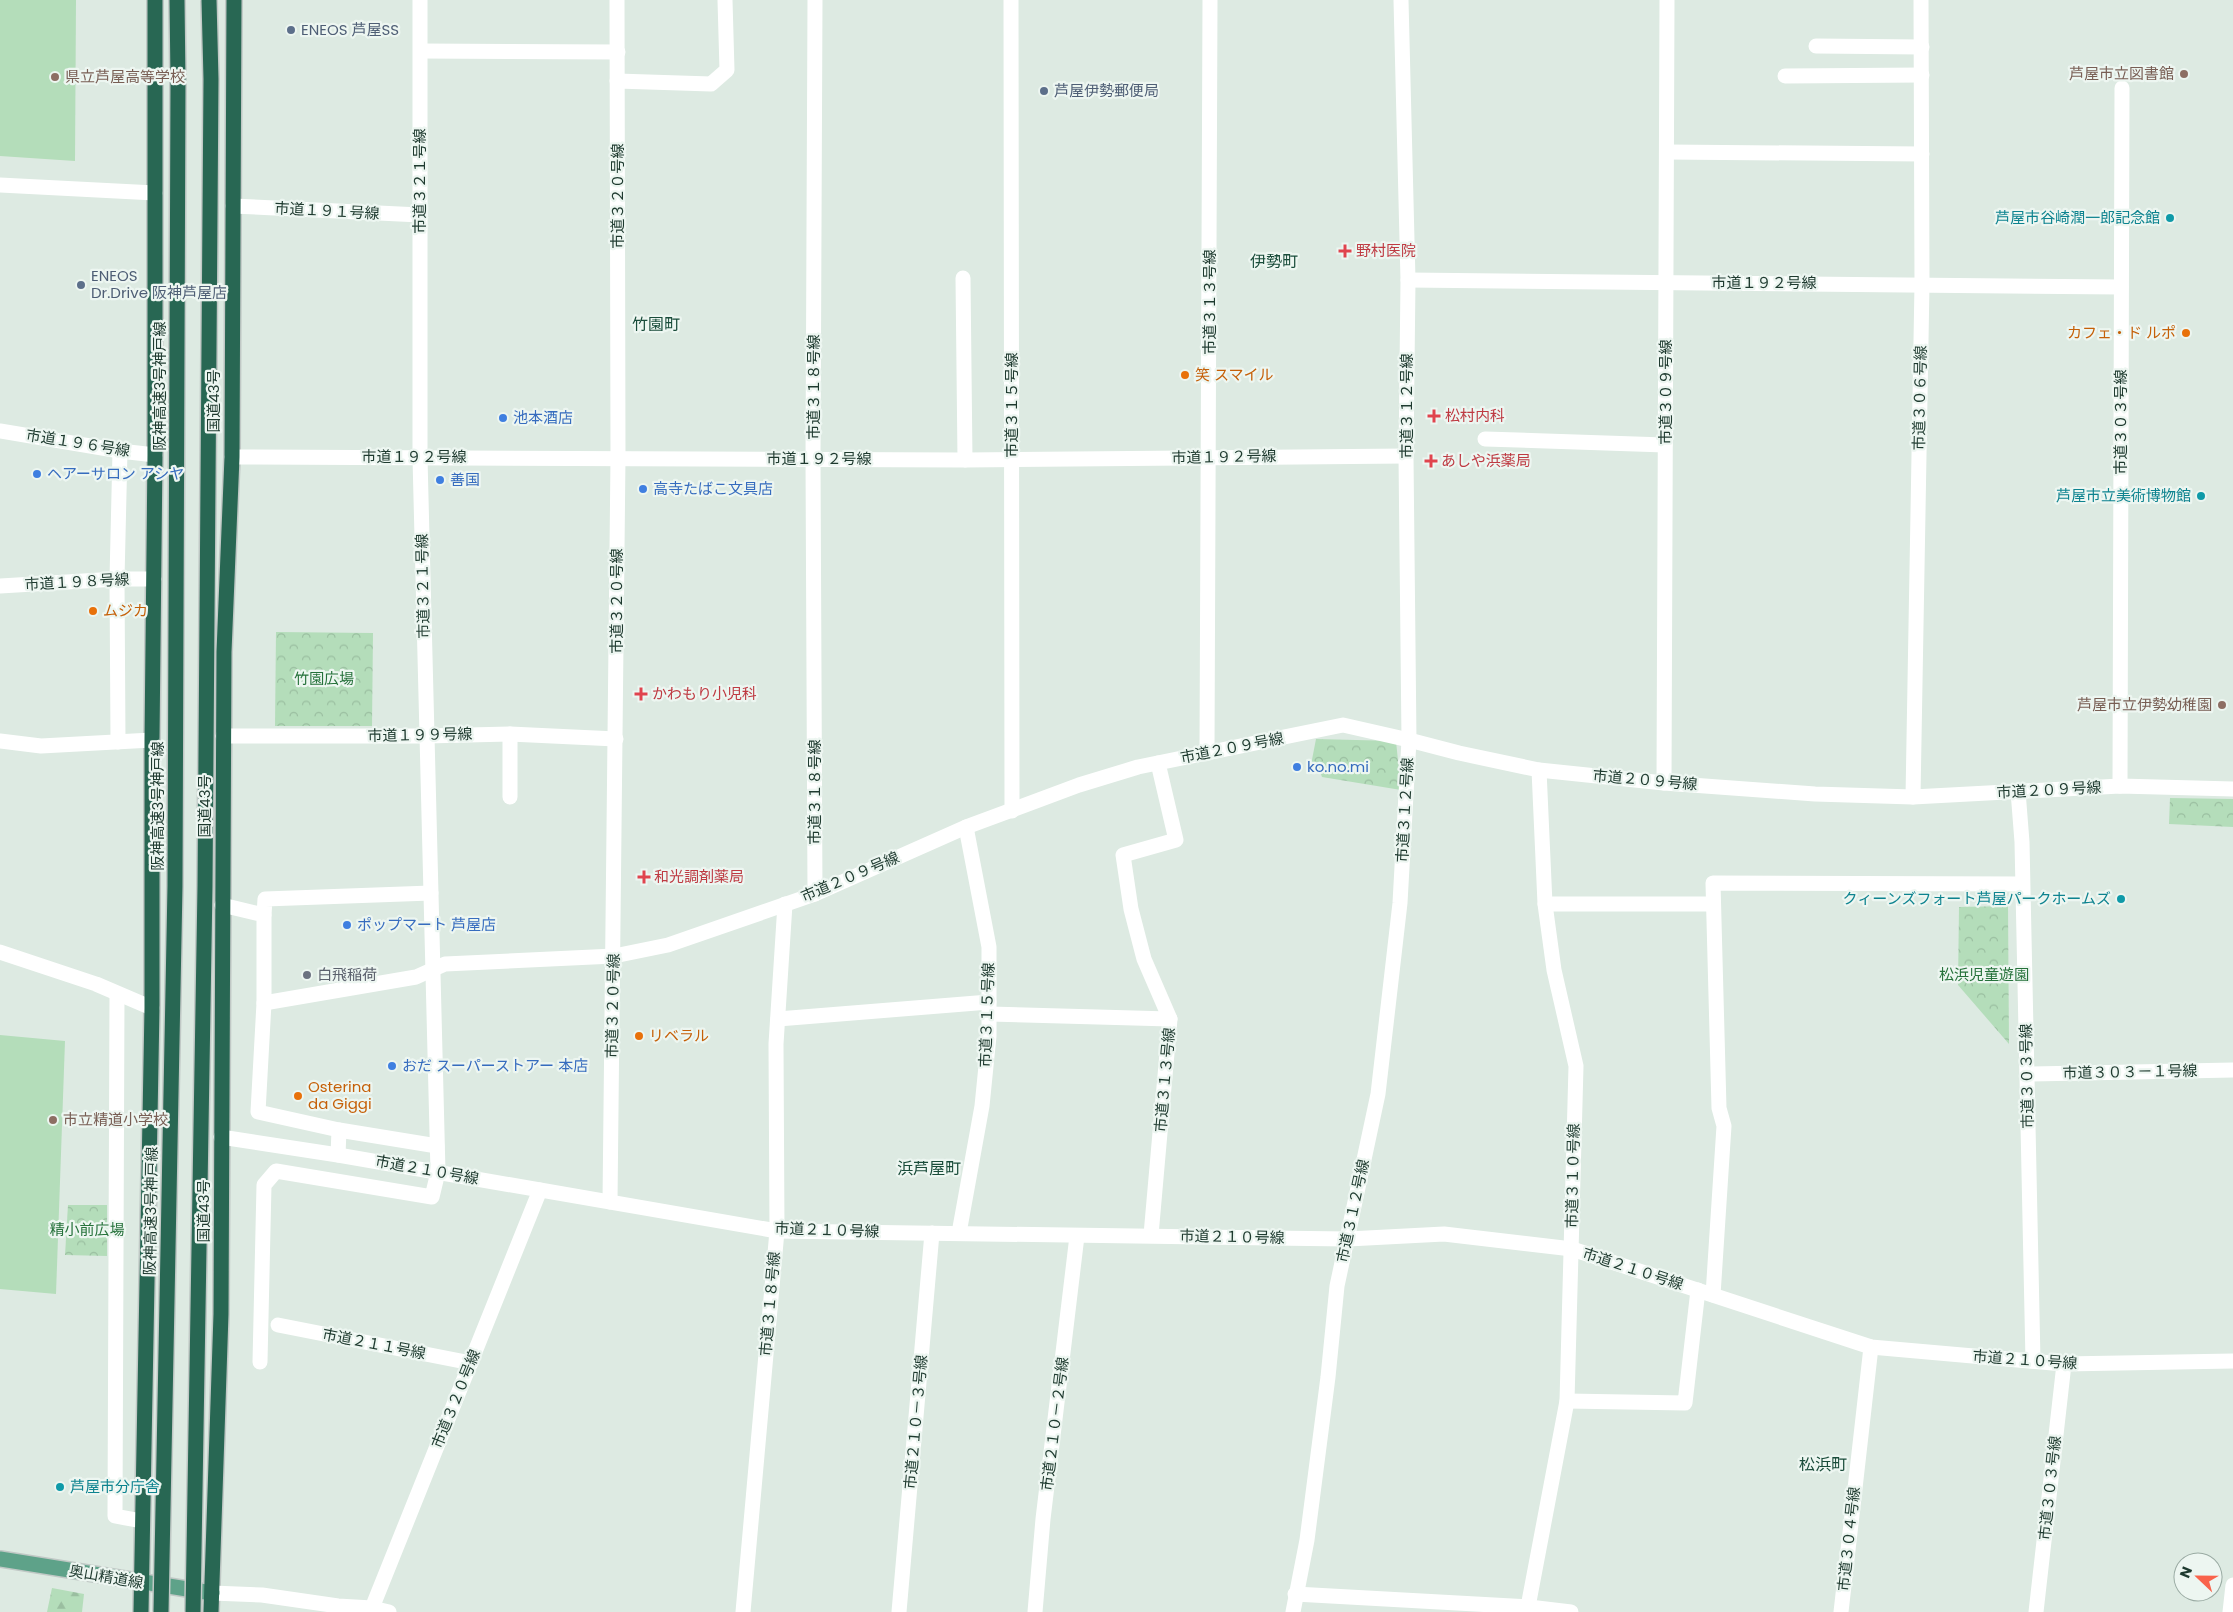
<svg xmlns="http://www.w3.org/2000/svg" width="2233" height="1612" viewBox="0 0 2233 1612" font-family="Poppins,'Noto Sans JP',sans-serif">
<style>
.forest{fill:url(#forest-firs)}
.park{fill:url(#park-crowns)}
.pitch{fill:#b4ddba}
.lines{fill:none;stroke-linecap:round;stroke-linejoin:round}
.major-casing{stroke:#c0c8c5;stroke-width:18}
.highway-casing{stroke:#c0c8c5;stroke-width:18}
.minor{stroke:#fff;stroke-width:15}
.major{stroke:#5ea289;stroke-width:15}
.highway{stroke:#286753;stroke-width:15}
.highway-bridge-casing{stroke:#c0c8c5;stroke-width:18;stroke-linecap:butt}
.highway-bridge{stroke:#286753;stroke-width:15}
.service-dot{fill:#5c6f8a;stroke:#edf6f1;stroke-width:2}
.education-dot{fill:#8d6e63;stroke:#edf6f1;stroke-width:2}
.culture-dot{fill:#0f9aa8;stroke:#edf6f1;stroke-width:2}
.health-dot{fill:#e0444e;stroke:#edf6f1;stroke-width:2}
.food-dot{fill:#e8710a;stroke:#edf6f1;stroke-width:2}
.shop-dot{fill:#3f7fe0;stroke:#edf6f1;stroke-width:2}
.worship-dot{fill:#6b7280;stroke:#edf6f1;stroke-width:2}
.labels{text-anchor:middle;stroke-width:4.5;stroke-linejoin:round;paint-order:stroke}
.service-label{font-size:15px;fill:#4e5e75;stroke:#edf6f1;text-anchor:start}
.education-label{font-size:15px;fill:#785e54;stroke:#edf6f1;text-anchor:end}
.street-label{font-size:15px;fill:#1e3a2f;stroke:#edf6f1}
.culture-label{font-size:15px;fill:#0d838f;stroke:#edf6f1;text-anchor:end}
.health-label{font-size:15px;fill:#be3a42;stroke:#edf6f1;text-anchor:start}
.food-label{font-size:15px;fill:#c56008;stroke:#edf6f1;text-anchor:start}
.shop-label{font-size:15px;fill:#366cbe;stroke:#edf6f1;text-anchor:start}
.park-label{font-size:15px;fill:#26723b;stroke:#edf6f1}
.worship-label{font-size:15px;fill:#5b616d;stroke:#edf6f1;text-anchor:start}
.neighbourhood-label{font-size:16px;fill:#194c3a;stroke:#edf6f1}
</style>
<defs>
<pattern id="forest-firs" width="22" height="20" patternUnits="userSpaceOnUse" patternTransform="scale(1.25)"><rect width="22" height="20" fill="#b4ddba"/><path d="M5 1l3.5 6h-7zM16 11l3.5 6h-7z" fill="#9abea0"/></pattern>
<pattern id="park-crowns" width="20" height="18" patternUnits="userSpaceOnUse" patternTransform="scale(1.25)"><rect width="20" height="18" fill="#b4ddba"/><path d="M2 6a3 3 0 1 1 6 0M12 15a3 3 0 1 1 6 0" fill="none" stroke="#9abea0"/></pattern>
</defs>
<rect width="100%" height="100%" fill="#ddeae2"/>
<!-- forest -->
<path class="forest" d="M 52,1588 L 84,1594 L 82,1612 L 47,1612 Z"/>
<!-- park -->
<g class="park">
<path d="M 276,632 L 373,633 L 372,726 L 275,726 Z"/>
<path d="M 1316,739 L 1396,741 L 1401,790 L 1322,777 L 1320,771 L 1310,770 Z"/>
<path d="M 2170,798 L 2233,799 L 2233,827 L 2169,824 Z"/>
<path d="M 2008,906 L 2009,1044 L 1958,985 L 1959,907 Z"/>
<path d="M 68,1205 L 107,1205 L 107,1256 L 65,1255 Z"/>
</g>
<!-- pitch -->
<g class="pitch">
<path d="M 0,0 L 76,0 L 75,161 L 0,156 Z"/>
<path d="M 0,1035 L 65,1041 L 56,1294 L 0,1289 Z"/>
</g>
<g class="lines">
<!-- major casing -->
<g class="major-casing">
<path id="major" d="M 0,1559 L 212,1593"/>
</g>
<!-- highway casing -->
<g class="highway-casing">
<g id="highway">
<path d="M 141,1612 L 152,1008 L 152,740 L 155,455 L 155,0"/>
<path d="M 211,1612 L 221,1314 L 224,652 L 232,457 L 234,0"/>
</g>
</g>
<!-- minor -->
<g class="minor">
<path d="M 815,0 L 813,459 L 815,894"/>
<path d="M 1011,0 L 1012,811"/>
<path d="M 1816,46 L 1922,47"/>
<path d="M 421,51 L 618,52"/>
<path d="M 1785,76 L 1922,75"/>
<path d="M 617,81 L 711,84 L 727,70 L 725,0"/>
<path d="M 1667,152 L 1922,154"/>
<path d="M 0,185 L 155,193"/>
<path d="M 233,206 L 420,215"/>
<path d="M 963,278 L 965,460"/>
<path d="M 1408,280 L 2121,287"/>
<path d="M 0,431 L 120,451 L 155,455"/>
<path d="M 1485,439 L 1665,445"/>
<path d="M 232,457 L 965,460 L 1406,456"/>
<path d="M 0,586 L 117,579 L 154,579"/>
<path d="M 223,736 L 426,736 L 510,734 L 616,739"/>
<path d="M 0,741 L 41,746 L 152,740"/>
<path d="M 118,742 L 117,579 L 120,451"/>
<path d="M 1207,753 L 1210,0"/>
<path d="M 1664,783 L 1667,0"/>
<path d="M 2120,786 L 2122,88"/>
<path d="M 2018,791 L 2022,842 L 2033,1361"/>
<path d="M 510,797 L 510,734"/>
<path d="M 1913,797 L 1922,284 L 1921,0"/>
<path d="M 1545,904 L 1713,904"/>
<path d="M 222,905 L 264,915 L 264,1003 L 258,1112 L 339,1130 L 338,1155"/>
<path d="M 264,915 L 265,899 L 431,893"/>
<path d="M 0,952 L 96,984 L 152,1008"/>
<path d="M 117,994 L 115,1516 L 142,1521"/>
<path d="M 264,1003 L 416,977 L 445,964 L 614,956 L 668,945 L 815,894 L 966,827 L 1079,785 L 1138,767 L 1343,725 L 1409,740 L 1459,753 L 1539,770 L 1664,783 L 1815,794 L 1913,797 L 2120,786 L 2233,789"/>
<path d="M 989,1014 L 1170,1019"/>
<path d="M 778,1019 L 989,1002"/>
<path d="M 2027,1074 L 2233,1070"/>
<path d="M 339,1130 L 437,1146"/>
<path d="M 221,1137 L 338,1155 L 777,1231 L 1348,1239 L 1444,1234 L 1572,1249 L 1871,1347 L 2064,1364 L 2233,1361"/>
<path d="M 610,1202 L 618,457 L 617,0"/>
<path d="M 959,1233 L 982,1106 L 989,1036 L 989,947 L 966,827"/>
<path d="M 1151,1235 L 1170,1019 L 1144,959 L 1131,909 L 1123,855 L 1176,840 L 1158,763"/>
<path d="M 1713,1295 L 1724,1126 L 1719,1108 L 1713,883 L 2022,884"/>
<path d="M 278,1325 L 471,1363"/>
<path d="M 260,1362 L 264,1185 L 276,1171 L 432,1197 L 438,1172 L 420,458 L 420,0"/>
<path d="M 1567,1401 L 1685,1403 L 1698,1290"/>
<path d="M 212,1593 L 262,1595 L 338,1606 L 372,1608 L 389,1612"/>
<path d="M 1295,1594 L 1529,1607 L 1571,1612"/>
<path d="M 372,1608 L 540,1190"/>
<path d="M 743,1612 L 777,1231 L 776,1044 L 785,904"/>
<path d="M 899,1612 L 932,1233"/>
<path d="M 1035,1612 L 1043,1519 L 1077,1236"/>
<path d="M 1293,1612 L 1307,1540 L 1328,1377 L 1337,1286 L 1378,1094 L 1400,903 L 1409,740 L 1406,456 L 1408,280 L 1401,0"/>
<path d="M 1527,1612 L 1567,1401 L 1576,1066 L 1554,970 L 1545,904 L 1539,770"/>
<path d="M 1841,1612 L 1871,1347"/>
<path d="M 2036,1612 L 2064,1364"/>
<path d="M 2230,1612 L 2233,1585"/>
</g>
<!-- major -->
<use href="#major" class="major"/>
<!-- highway -->
<use href="#highway" class="highway"/>
<!-- highway-bridge casing -->
<g class="highway-bridge-casing">
<g id="highway-bridge">
<path d="M 161,1612 L 175,886 L 178,80 L 177,0"/>
<path d="M 193,1612 L 205,886 L 211,79 L 209,0"/>
</g>
</g>
<!-- highway-bridge -->
<use href="#highway-bridge" class="highway-bridge"/>
</g>
<!-- markers -->
<g class="service-dot">
<circle cx="291" cy="30" r="5"/>
<circle cx="1044" cy="91" r="5"/>
<circle cx="81" cy="285" r="5"/>
</g>
<g class="education-dot">
<circle cx="2184" cy="74" r="5"/>
<circle cx="55" cy="77" r="5"/>
<circle cx="2222" cy="705" r="5"/>
<circle cx="53" cy="1120" r="5"/>
</g>
<g class="culture-dot">
<circle cx="2170" cy="218" r="5"/>
<circle cx="2201" cy="496" r="5"/>
<circle cx="2121" cy="899" r="5"/>
<circle cx="60" cy="1487" r="5"/>
</g>
<g class="health-dot">
<path d="M1342.5 243.5h5v5h5v5h-5v5h-5v-5h-5v-5h5z"/>
<path d="M1431.5 408.5h5v5h5v5h-5v5h-5v-5h-5v-5h5z"/>
<path d="M1428.5 453.5h5v5h5v5h-5v5h-5v-5h-5v-5h5z"/>
<path d="M638.5 686.5h5v5h5v5h-5v5h-5v-5h-5v-5h5z"/>
<path d="M641.5 869.5h5v5h5v5h-5v5h-5v-5h-5v-5h5z"/>
</g>
<g class="food-dot">
<circle cx="2186" cy="333" r="5"/>
<circle cx="1185" cy="375" r="5"/>
<circle cx="93" cy="611" r="5"/>
<circle cx="639" cy="1036" r="5"/>
<circle cx="298" cy="1096" r="5"/>
</g>
<g class="shop-dot">
<circle cx="503" cy="418" r="5"/>
<circle cx="37" cy="474" r="5"/>
<circle cx="440" cy="480" r="5"/>
<circle cx="643" cy="489" r="5"/>
<circle cx="1297" cy="767" r="5"/>
<circle cx="347" cy="925" r="5"/>
<circle cx="392" cy="1066" r="5"/>
</g>
<circle class="worship-dot" cx="307" cy="975" r="5"/>
<g class="labels">
<!-- service labels -->
<g class="service-label">
<text x="301" y="35">ENEOS 芦屋SS</text>
<text x="1054" y="96">芦屋伊勢郵便局</text>
<text x="91" y="281">ENEOS<tspan x="91" dy="17">Dr.Drive 阪神芦屋店</tspan></text>
</g>
<!-- education labels -->
<g class="education-label">
<text x="2174" y="79">芦屋市立図書館</text>
<text x="65" y="82" text-anchor="start">県立芦屋高等学校</text>
<text x="2212" y="710">芦屋市立伊勢幼稚園</text>
<text x="63" y="1125" text-anchor="start">市立精道小学校</text>
</g>
<!-- street labels -->
<g class="street-label">
<text transform="translate(420 181) rotate(-90)" y="5">市道３２１号線</text>
<text transform="translate(618 196) rotate(-90)" y="5">市道３２０号線</text>
<text transform="translate(327 211) rotate(3)" y="5">市道１９１号線</text>
<text x="1764" y="288">市道１９２号線</text>
<text transform="translate(1210 302) rotate(-90)" y="5">市道３１３号線</text>
<text transform="translate(160 386) rotate(-90)" y="5">阪神高速3号神戸線</text>
<text transform="translate(814 387) rotate(-90)" y="5">市道３１８号線</text>
<text transform="translate(1666 392) rotate(-90)" y="5">市道３０９号線</text>
<text transform="translate(1920 398) rotate(-89)" y="5">市道３０６号線</text>
<text transform="translate(214 401) rotate(-90)" y="5">国道43号</text>
<text transform="translate(1012 405) rotate(-90)" y="5">市道３１５号線</text>
<text transform="translate(1407 406) rotate(-90)" y="5">市道３１２号線</text>
<text transform="translate(2121 422) rotate(-90)" y="5">市道３０３号線</text>
<text transform="translate(78 443) rotate(9)" y="5">市道１９６号線</text>
<text x="414" y="462">市道１９２号線</text>
<text transform="translate(1224 457) rotate(-1)" y="5">市道１９２号線</text>
<text x="819" y="464">市道１９２号線</text>
<text transform="translate(77 582) rotate(-3)" y="5">市道１９８号線</text>
<text transform="translate(423 586) rotate(-91)" y="5">市道３２１号線</text>
<text transform="translate(617 601) rotate(-90)" y="5">市道３２０号線</text>
<text transform="translate(420 735) rotate(-1)" y="5">市道１９９号線</text>
<text transform="translate(1232 748) rotate(-11)" y="5">市道２０９号線</text>
<text transform="translate(1645 780) rotate(5)" y="5">市道２０９号線</text>
<text transform="translate(2049 790) rotate(-3)" y="5">市道２０９号線</text>
<text transform="translate(815 792) rotate(-90)" y="5">市道３１８号線</text>
<text transform="translate(158 806) rotate(-90)" y="5">阪神高速3号神戸線</text>
<text transform="translate(205 806) rotate(-90)" y="5">国道43号</text>
<text transform="translate(1405 810) rotate(-87)" y="5">市道３１２号線</text>
<text transform="translate(850 877) rotate(-23)" y="5">市道２０９号線</text>
<text transform="translate(613 1006) rotate(-89)" y="5">市道３２０号線</text>
<text transform="translate(987 1015) rotate(-88)" y="5">市道３１５号線</text>
<text transform="translate(2130 1072) rotate(-1)" y="5">市道３０３－１号線</text>
<text transform="translate(2027 1076) rotate(-91)" y="5">市道３０３号線</text>
<text transform="translate(1165 1080) rotate(-85)" y="5">市道３１３号線</text>
<text transform="translate(427 1170) rotate(10)" y="5">市道２１０号線</text>
<text transform="translate(1573 1176) rotate(-89)" y="5">市道３１０号線</text>
<text transform="translate(151 1211) rotate(-89)" y="5">阪神高速3号神戸線</text>
<text transform="translate(204 1211) rotate(-90)" y="5">国道43号</text>
<text transform="translate(1353 1211) rotate(-78)" y="5">市道３１２号線</text>
<text transform="translate(827 1230) rotate(2)" y="5">市道２１０号線</text>
<text transform="translate(1232 1237) rotate(1)" y="5">市道２１０号線</text>
<text transform="translate(1633 1269) rotate(18)" y="5">市道２１０号線</text>
<text transform="translate(770 1304) rotate(-85)" y="5">市道３１８号線</text>
<text transform="translate(374 1344) rotate(11)" y="5">市道２１１号線</text>
<text transform="translate(2025 1360) rotate(4)" y="5">市道２１０号線</text>
<text transform="translate(456 1399) rotate(-68)" y="5">市道３２０号線</text>
<text transform="translate(916 1422) rotate(-85)" y="5">市道２１０－３号線</text>
<text transform="translate(1055 1424) rotate(-83)" y="5">市道２１０－２号線</text>
<text transform="translate(2050 1488) rotate(-84)" y="5">市道３０３号線</text>
<text transform="translate(1849 1539) rotate(-84)" y="5">市道３０４号線</text>
<text transform="translate(106 1577) rotate(10)" y="5">奥山精道線</text>
</g>
<!-- culture labels -->
<g class="culture-label">
<text x="2160" y="223">芦屋市谷崎潤一郎記念館</text>
<text x="2191" y="501">芦屋市立美術博物館</text>
<text x="2111" y="904">クィーンズフォート芦屋パークホームズ</text>
<text x="70" y="1492" text-anchor="start">芦屋市分庁舎</text>
</g>
<!-- health labels -->
<g class="health-label">
<text x="1356" y="256">野村医院</text>
<text x="1445" y="421">松村内科</text>
<text x="1441" y="466">あしや浜薬局</text>
<text x="652" y="699">かわもり小児科</text>
<text x="654" y="882">和光調剤薬局</text>
</g>
<!-- food labels -->
<g class="food-label">
<text x="2176" y="338" text-anchor="end">カフェ・ド ルポ</text>
<text x="1195" y="380">笑 スマイル</text>
<text x="103" y="616">ムジカ</text>
<text x="649" y="1041">リベラル</text>
<text x="308" y="1092">Osterina<tspan x="308" dy="17">da Giggi</tspan></text>
</g>
<!-- shop labels -->
<g class="shop-label">
<text x="513" y="423">池本酒店</text>
<text x="47" y="479">ヘアーサロン アシヤ</text>
<text x="450" y="485">善国</text>
<text x="653" y="494">高寺たばこ文具店</text>
<text x="1307" y="772">ko.no.mi</text>
<text x="357" y="930">ポップマート 芦屋店</text>
<text x="402" y="1071">おだ スーパーストアー 本店</text>
</g>
<!-- park labels -->
<g class="park-label">
<text x="324" y="684">竹園広場</text>
<text x="1984" y="980">松浜児童遊園</text>
<text x="87" y="1235">精小前広場</text>
</g>
<!-- worship labels -->
<g class="worship-label">
<text x="317" y="980">白飛稲荷</text>
</g>
<!-- neighbourhood labels -->
<g class="neighbourhood-label">
<text x="1274" y="267">伊勢町</text>
<text x="656" y="330">竹園町</text>
<text x="929" y="1174">浜芦屋町</text>
<text x="1823" y="1470">松浜町</text>
</g>
</g>
<!-- north arrow -->
<g transform="translate(2198 1577) rotate(292)"><circle r="24" fill="#edf6f1" stroke="#9aaba3"/>
<path d="M0-4L9 19L0 12L-9 19Z" fill="#f9634b"/>
<text y="-8" font-size="14" font-weight="bold" text-anchor="middle" fill="#1e3a2f">N</text>
</g>
</svg>
